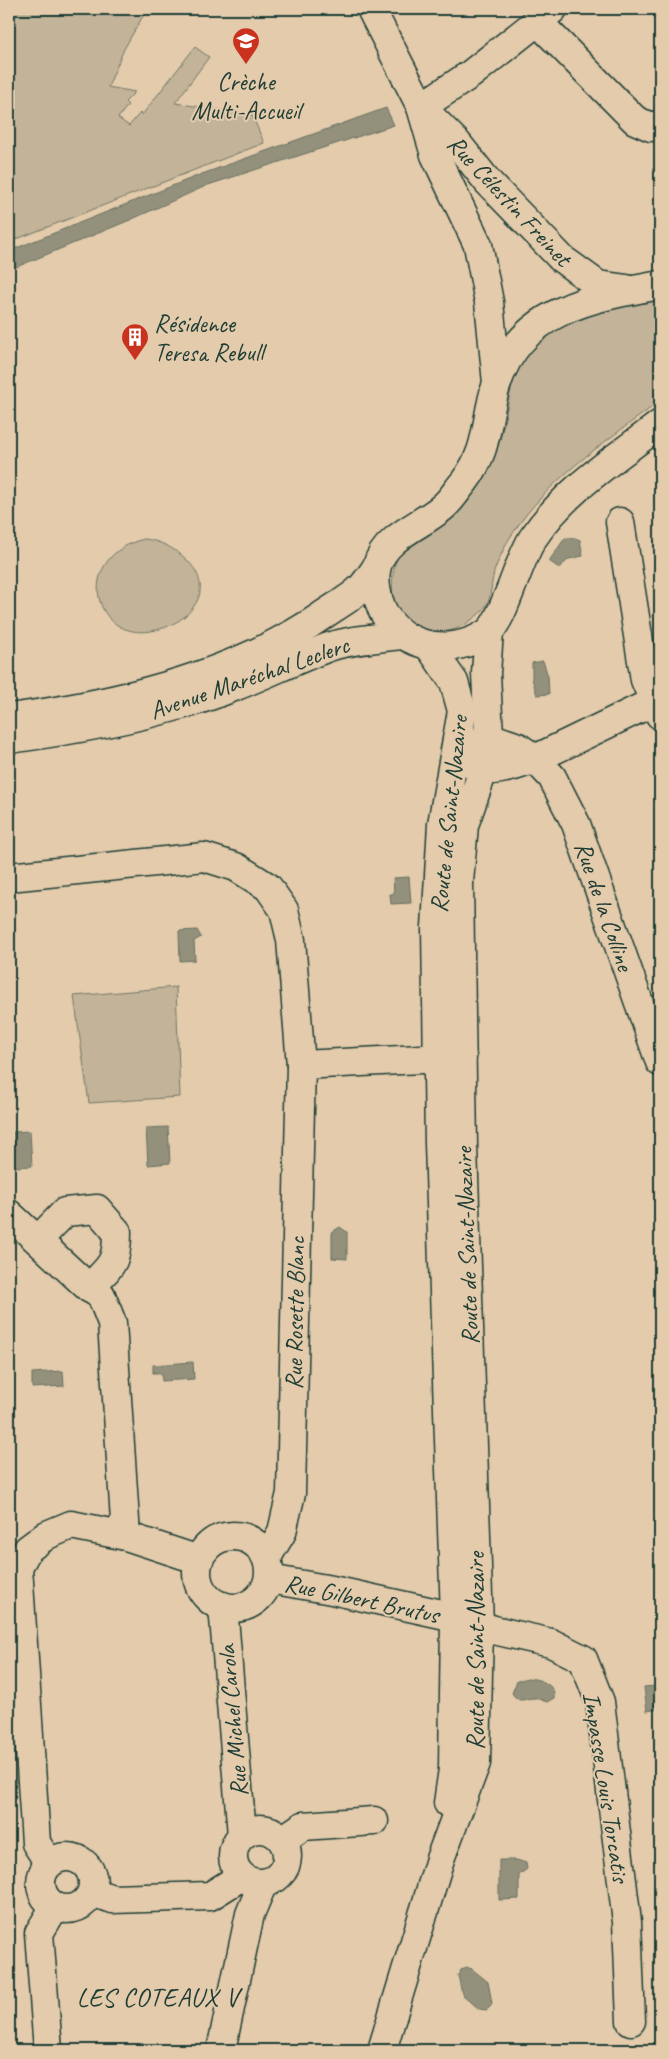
<svg xmlns="http://www.w3.org/2000/svg" width="669" height="2059" viewBox="0 0 669 2059" font-family="Caveat,sans-serif">
<style>
.green{fill:#c3b399;stroke:#717866}
.water{fill:#93917b;stroke:#656f5f}
.lines{fill:none;stroke-linecap:round;stroke-linejoin:round}
.street-casing{stroke:#1f3d34;stroke-width:31}
.secondary-casing{stroke:#1f3d34;stroke-width:31}
.street{stroke:#e3cbac;stroke-width:28}
.secondary{stroke:#e3cbac;stroke-width:28}
.labels{text-anchor:middle;stroke-width:4;stroke-linejoin:round;paint-order:stroke}
.poi-label{font-size:25px;fill:#1f3d34;stroke:#e3cbac}
.street-label{font-size:25px;fill:#1f3d34;stroke:#e3cbac}
.neighbourhood-label{font-size:26px;letter-spacing:1px;fill:#1f3d34;stroke:#e3cbac}
</style>
<rect width="100%" height="100%" fill="#e3cbac"/>
<filter id="ink" filterUnits="userSpaceOnUse"><feTurbulence type="fractalNoise" baseFrequency=".02" numOctaves="2"/><feDisplacementMap in="SourceGraphic" scale="10" xChannelSelector="R" yChannelSelector="G"/><feConvolveMatrix kernelMatrix="1 2 1 2 8 2 1 2 1" color-interpolation-filters="sRGB"/></filter>
<g filter="url(#ink)">
<!-- green -->
<g class="green">
<path d="M 9,9 L 147,9 L 124,49 L 108,87 L 135,92 L 125,102 L 128,105 L 118,118 L 129,126 L 140,113 L 142,115 L 195,47 L 209,57 L 175,103 L 252,115 L 264,143 L 9,242 Z"/>
<path d="M 660,299 L 660,401 C 607,441 548,478 511,536 C 505,545 499,559 495,569 C 491,580 492,597 486,606 C 483,612 470,621 464,625 C 441,639 407,630 396,606 C 389,591 392,558 405,546 C 425,529 452,522 469,500 C 482,481 495,459 501,436 C 513,387 508,366 552,330 C 572,314 633,305 660,299 Z"/>
<path d="M 144,539 C 172,541 217,574 194,606 C 186,618 173,625 160,629 C 93,649 70,557 144,539 Z"/>
<path d="M 176,987 L 180,1097 L 89,1103 L 74,996 Z"/>
</g>
<!-- water -->
<g class="water">
<path d="M 386,108 L 394,125 L 208,185 L 130,220 L 9,270 L 9,251 L 202,174 Z"/>
<path d="M 565,538 L 575,538 L 580,540 L 583,556 L 569,559 L 559,568 L 549,561 Z"/>
<path d="M 543,661 L 548,676 L 549,694 L 537,695 L 532,679 L 532,663 Z"/>
<path d="M 409,877 L 411,903 L 391,904 L 390,894 L 394,894 L 393,878 Z"/>
<path d="M 197,930 L 201,937 L 194,941 L 195,960 L 180,961 L 179,931 Z"/>
<path d="M 168,1127 L 170,1163 L 148,1165 L 146,1128 Z"/>
<path d="M 30,1131 L 32,1166 L 14,1167 L 13,1132 Z"/>
<path d="M 340,1227 L 347,1232 L 347,1259 L 332,1258 L 332,1232 Z"/>
<path d="M 193,1362 L 194,1379 L 162,1381 L 161,1373 L 153,1373 L 153,1365 Z"/>
<path d="M 63,1371 L 64,1386 L 32,1388 L 32,1373 Z"/>
<path d="M 528,1678 C 539,1679 556,1684 554,1698 L 547,1702 C 543,1701 539,1698 535,1698 C 524,1698 520,1705 512,1693 L 517,1681 Z"/>
<path d="M 655,1686 L 656,1694 L 660,1694 L 660,1709 L 647,1711 L 644,1687 Z"/>
<path d="M 499,1860 L 517,1860 L 526,1863 L 527,1869 L 519,1875 L 519,1899 L 499,1900 Z"/>
<path d="M 466,1967 L 472,1969 L 488,1982 L 492,2003 L 487,2010 L 479,2009 L 462,1994 L 458,1975 L 461,1970 Z"/>
</g>
<g class="lines">
<!-- street casing -->
<g class="street-casing">
<g id="street">
<path d="M 537,21 L 635,120 L 651,127 L 660,124"/>
<path d="M 421,107 L 471,74 L 553,9"/>
<path d="M 620,522 L 645,680 L 660,715"/>
<path d="M 460,729 C 464,740 466,757 474,766 C 485,777 522,764 535,759 L 655,701"/>
<path d="M 489,737 L 518,747 L 535,759 L 552,777 L 576,824 L 660,1062"/>
<path d="M 9,877 L 204,857 L 236,867 L 268,887 L 284,910 L 291,940 L 301,1065 L 291,1493 L 282,1532 L 267,1557"/>
<path d="M 301,1065 L 462,1057"/>
<path d="M 9,1214 L 89,1288 L 101,1295 L 112,1323 L 126,1536"/>
<path d="M 39,1239 L 65,1212 L 97,1209 L 117,1232 C 117,1265 111,1265 89,1288"/>
<circle cx="233" cy="1572" r="36"/>
<path d="M 269,1579 L 332,1590 L 455,1617 L 494,1630 L 551,1643 L 583,1659 L 600,1702 L 627,1922 L 631,2021"/>
<path d="M 223,1606 L 242,1835"/>
<circle cx="260" cy="1856" r="27"/>
<path d="M 282,1840 L 303,1826 L 374,1821"/>
<circle cx="67" cy="1883" r="26"/>
<path d="M 49,1863 L 36,1843 L 18,1567 L 28,1549 L 47,1535 L 71,1525 L 126,1536 L 199,1560"/>
<path d="M 93,1892 L 112,1899 L 210,1896 L 242,1876"/>
<path d="M 48,2050 L 39,1933 L 51,1913 L 60,1909"/>
<path d="M 221,2050 L 250,1914 L 263,1883"/>
</g>
</g>
<!-- secondary casing -->
<g class="secondary-casing">
<g id="secondary">
<path d="M 371,9 L 421,107 L 435,155 L 478,245 L 489,302 L 497,383"/>
<path d="M 424,110 L 457,143 L 488,182 L 562,259 L 598,285 L 627,289"/>
<path d="M 660,285 C 593,297 521,309 497,383 C 484,421 491,447 464,482 C 457,490 452,499 444,506 C 423,525 385,536 377,566 C 374,577 376,591 379,601 C 393,647 449,659 487,633 C 504,621 518,560 533,538 C 565,490 615,459 660,424"/>
<path d="M 429,646 L 454,682 L 462,711 L 442,824 L 436,927 L 439,1144 L 455,1617 L 453,1769 L 448,1803"/>
<path d="M 9,718 C 117,704 239,675 329,611 C 339,604 351,598 360,589 C 366,583 371,575 376,568"/>
<path d="M 9,739 C 69,731 130,720 188,703 C 236,689 280,666 326,648 C 351,639 375,639 401,635"/>
<path d="M 382,2050 L 440,1859 L 476,1763 L 479,1626 L 463,1146 L 459,882 L 464,825 L 483,771 L 489,737 L 486,673 L 489,632"/>
</g>
</g>
<!-- street -->
<use href="#street" class="street"/>
<!-- secondary -->
<use href="#secondary" class="secondary"/>
</g>
</g>
<!-- icons -->
<defs>
<g id="school-pin" transform="scale(1.4375)"><path d="M0 17L-7.5 6A9.5 9.5 0 1 1 7.5 6Z" fill="#c8321e" stroke="#e3cbac"/><path d="M0-5L7-2L0 1L-7-2ZM-4 1L0 2.5L4 1V4Q0 6-4 4Z" fill="#fff"/></g>
<g id="building-pin" transform="scale(1.4375)"><path d="M0 17L-7.5 6A9.5 9.5 0 1 1 7.5 6Z" fill="#c8321e" stroke="#e3cbac"/><path d="M-4-6H4V6H1V3H-1V6H-4ZM-2.5-4.3h1.7v1.8h-1.7ZM.8-4.3h1.7v1.8H.8ZM-2.5-1h1.7V.8h-1.7ZM.8-1h1.7V.8H.8Z" fill="#fff"/></g>
</defs>
<g fill-rule="evenodd">
<use href="#school-pin" x="246" y="41"/>
<use href="#building-pin" x="135" y="337"/>
</g>
<g class="labels">
<!-- poi labels -->
<g class="poi-label">
<text x="246" y="90">Crèche<tspan x="246" dy="29">Multi-Accueil</tspan></text>
<text x="154" y="332" text-anchor="start">Résidence<tspan x="154" dy="29">Teresa Rebull</tspan></text>
</g>
<!-- street labels -->
<g class="street-label">
<text transform="translate(510 200) rotate(47)" y="9">Rue Célestin Freinet</text>
<text transform="translate(249 677) rotate(-19)" y="9">Avenue Maréchal Leclerc</text>
<text transform="translate(448 814) rotate(-84)" y="9">Route de Saint-Nazaire</text>
<text transform="translate(605 906) rotate(71)" y="9">Rue de la Colline</text>
<text transform="translate(466 1246) rotate(-92)" y="9">Route de Saint-Nazaire</text>
<text transform="translate(294 1313) rotate(-89)" y="9">Rue Rosette Blanc</text>
<text transform="translate(362 1598) rotate(12)" y="9">Rue Gilbert Brutus</text>
<text transform="translate(475 1651) rotate(-90)" y="9">Route de Saint-Nazaire</text>
<text transform="translate(232 1721) rotate(-95)" y="9">Rue Michel Carola</text>
<text transform="translate(607 1787) rotate(81)" y="9">Impasse Louis Torcatis</text>
</g>
<!-- neighbourhood labels -->
<g class="neighbourhood-label">
<text x="158" y="2006">LES COTEAUX V</text>
</g>
</g>
<!-- margin -->
<rect width="669" height="2059" fill="none" stroke="#e3cbac" stroke-width="30"/>
<rect x="15" y="15" width="639" height="2029" fill="none" stroke="#1f3d34" stroke-width="2" filter="url(#ink)"/>
</svg>
